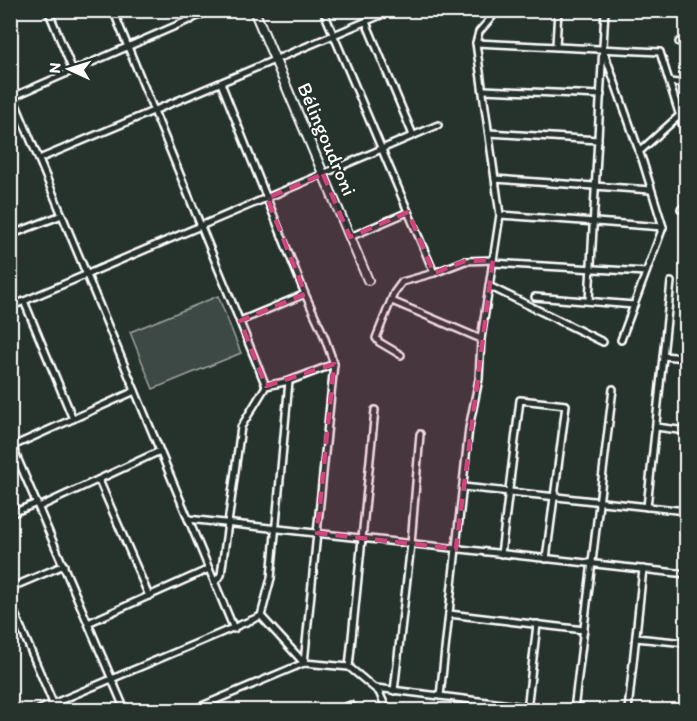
<svg xmlns="http://www.w3.org/2000/svg" width="697" height="721" viewBox="0 0 697 721" font-family="Itim,sans-serif">
<style>
.green{fill:#3e4944;stroke:#9ea4a2;stroke-width:1.5}
.lines{fill:none;stroke-linecap:round;stroke-linejoin:round}
.street-casing{stroke:#fff;stroke-width:10}
.secondary-casing{stroke:#fff;stroke-width:12}
.street{stroke:#26332d;stroke-width:5}
.secondary{stroke:#26332d;stroke-width:8}
.marked{fill:#ce467c;fill-opacity:0.2;stroke:#ce467c;stroke-width:4.5;stroke-dasharray:12 8;stroke-linejoin:round}
.labels{text-anchor:middle;stroke-width:4.5;stroke-linejoin:round;paint-order:stroke}
.street-label{font-size:20px;fill:#fff;stroke:#26332d}
</style>
<rect width="100%" height="100%" fill="#26332d"/>
<filter id="ink" filterUnits="userSpaceOnUse"><feTurbulence type="fractalNoise" baseFrequency=".0167" numOctaves="2"/><feDisplacementMap in="SourceGraphic" scale="12" xChannelSelector="R" yChannelSelector="G"/><feConvolveMatrix kernelMatrix="1 2 1 2 8 2 1 2 1" color-interpolation-filters="sRGB"/></filter>
<g filter="url(#ink)">
<!-- green -->
<path class="green" d="M 218,296 L 241,353 L 153,389 L 130,332 Z"/>
<g class="lines">
<!-- street casing -->
<g class="street-casing">
<g id="street">
<path d="M 48,10 L 73,71"/>
<path d="M 113,10 L 266,386"/>
<path d="M 187,10 L 191,20"/>
<path d="M 323,10 L 434,273"/>
<path d="M 366,22 L 413,135"/>
<path d="M 679,42 L 686,43"/>
<path d="M 476,43 L 660,52 L 686,136"/>
<path d="M 556,46 L 558,10"/>
<path d="M 603,49 L 643,162 L 663,227 L 621,340"/>
<path d="M 670,82 L 686,84"/>
<path d="M 221,83 L 305,294 L 323,333 L 334,364 L 304,663"/>
<path d="M 10,90 L 234,629"/>
<path d="M 483,90 L 601,95"/>
<path d="M 10,98 L 212,10"/>
<path d="M 489,133 L 598,140"/>
<path d="M 639,152 L 680,115"/>
<path d="M 39,159 L 393,10"/>
<path d="M 495,179 L 651,190"/>
<path d="M 681,209 L 686,210"/>
<path d="M 500,215 L 663,227"/>
<path d="M 10,235 L 62,215"/>
<path d="M 350,237 L 408,212"/>
<path d="M 493,263 L 646,272"/>
<path d="M 489,286 L 603,342"/>
<path d="M 535,297 L 634,305"/>
<path d="M 24,301 L 73,419"/>
<path d="M 392,301 L 481,339"/>
<path d="M 589,301 L 605,10"/>
<path d="M 10,307 L 438,125"/>
<path d="M 240,321 L 305,294"/>
<path d="M 401,355 L 379,342 L 376,338 L 394,293 L 402,282 L 434,273 L 465,261 L 493,260"/>
<path d="M 663,356 L 686,358"/>
<path d="M 375,410 L 349,667 L 379,692 L 387,710"/>
<path d="M 656,427 L 686,431"/>
<path d="M 10,441 L 125,710"/>
<path d="M 13,446 L 135,391"/>
<path d="M 99,480 L 149,596"/>
<path d="M 463,487 L 686,511"/>
<path d="M 39,507 L 160,451"/>
<path d="M 647,507 L 671,282"/>
<path d="M 10,514 L 37,503"/>
<path d="M 188,519 L 686,574"/>
<path d="M 501,554 L 520,400 L 566,405 L 546,559"/>
<path d="M 215,582 L 221,575 L 241,427 L 266,386 L 289,381 L 334,364"/>
<path d="M 10,588 L 64,565"/>
<path d="M 10,602 L 56,710"/>
<path d="M 449,614 L 584,630"/>
<path d="M 261,616 L 304,663"/>
<path d="M 88,623 L 209,569"/>
<path d="M 636,638 L 686,643"/>
<path d="M 376,688 L 527,707"/>
<path d="M 394,691 L 411,544 L 420,434"/>
<path d="M 440,696 L 469,428 L 479,379 L 481,339 L 500,215 L 476,43 L 479,32 L 498,10"/>
<path d="M 38,710 L 261,616 L 271,578 L 289,381"/>
<path d="M 192,710 L 304,663 L 349,667"/>
<path d="M 338,710 L 351,705"/>
<path d="M 527,710 L 537,624"/>
<path d="M 574,710 L 613,389"/>
<path d="M 628,710 L 643,569"/>
</g>
</g>
<!-- secondary casing -->
<g class="secondary-casing">
<path id="secondary" d="M 254,10 L 368,280"/>
</g>
<!-- street -->
<use href="#street" class="street"/>
<!-- secondary -->
<use href="#secondary" class="secondary"/>
</g>
</g>
<!-- marked area -->
<path class="marked" d="M 323,174 L 350,237 L 408,212 L 434,273 L 465,261 L 493,260 L 456,549 L 317,533 L 334,364 L 266,386 L 240,321 L 305,294 L 267,198 Z"/>
<g class="labels">
<!-- street labels -->
<g class="street-label">
<text transform="translate(327 139) rotate(67)" y="7">Bélingoudroni</text>
</g>
</g>
<!-- margin -->
<rect width="697" height="721" fill="none" stroke="#26332d" stroke-width="36"/>
<rect x="18" y="18" width="661" height="685" fill="none" stroke="#fff" stroke-width="2" filter="url(#ink)"/>
<!-- north arrow -->
<g transform="translate(69 69) rotate(274)" stroke="#26332d" stroke-width="4.5" paint-order="stroke">
<path d="M0-4.5L10 22L0 15L-10 22Z" fill="#ffffff"/>
<text y="-9" font-size="16" font-weight="bold" text-anchor="middle" fill="#ffffff">N</text>
</g>
</svg>
